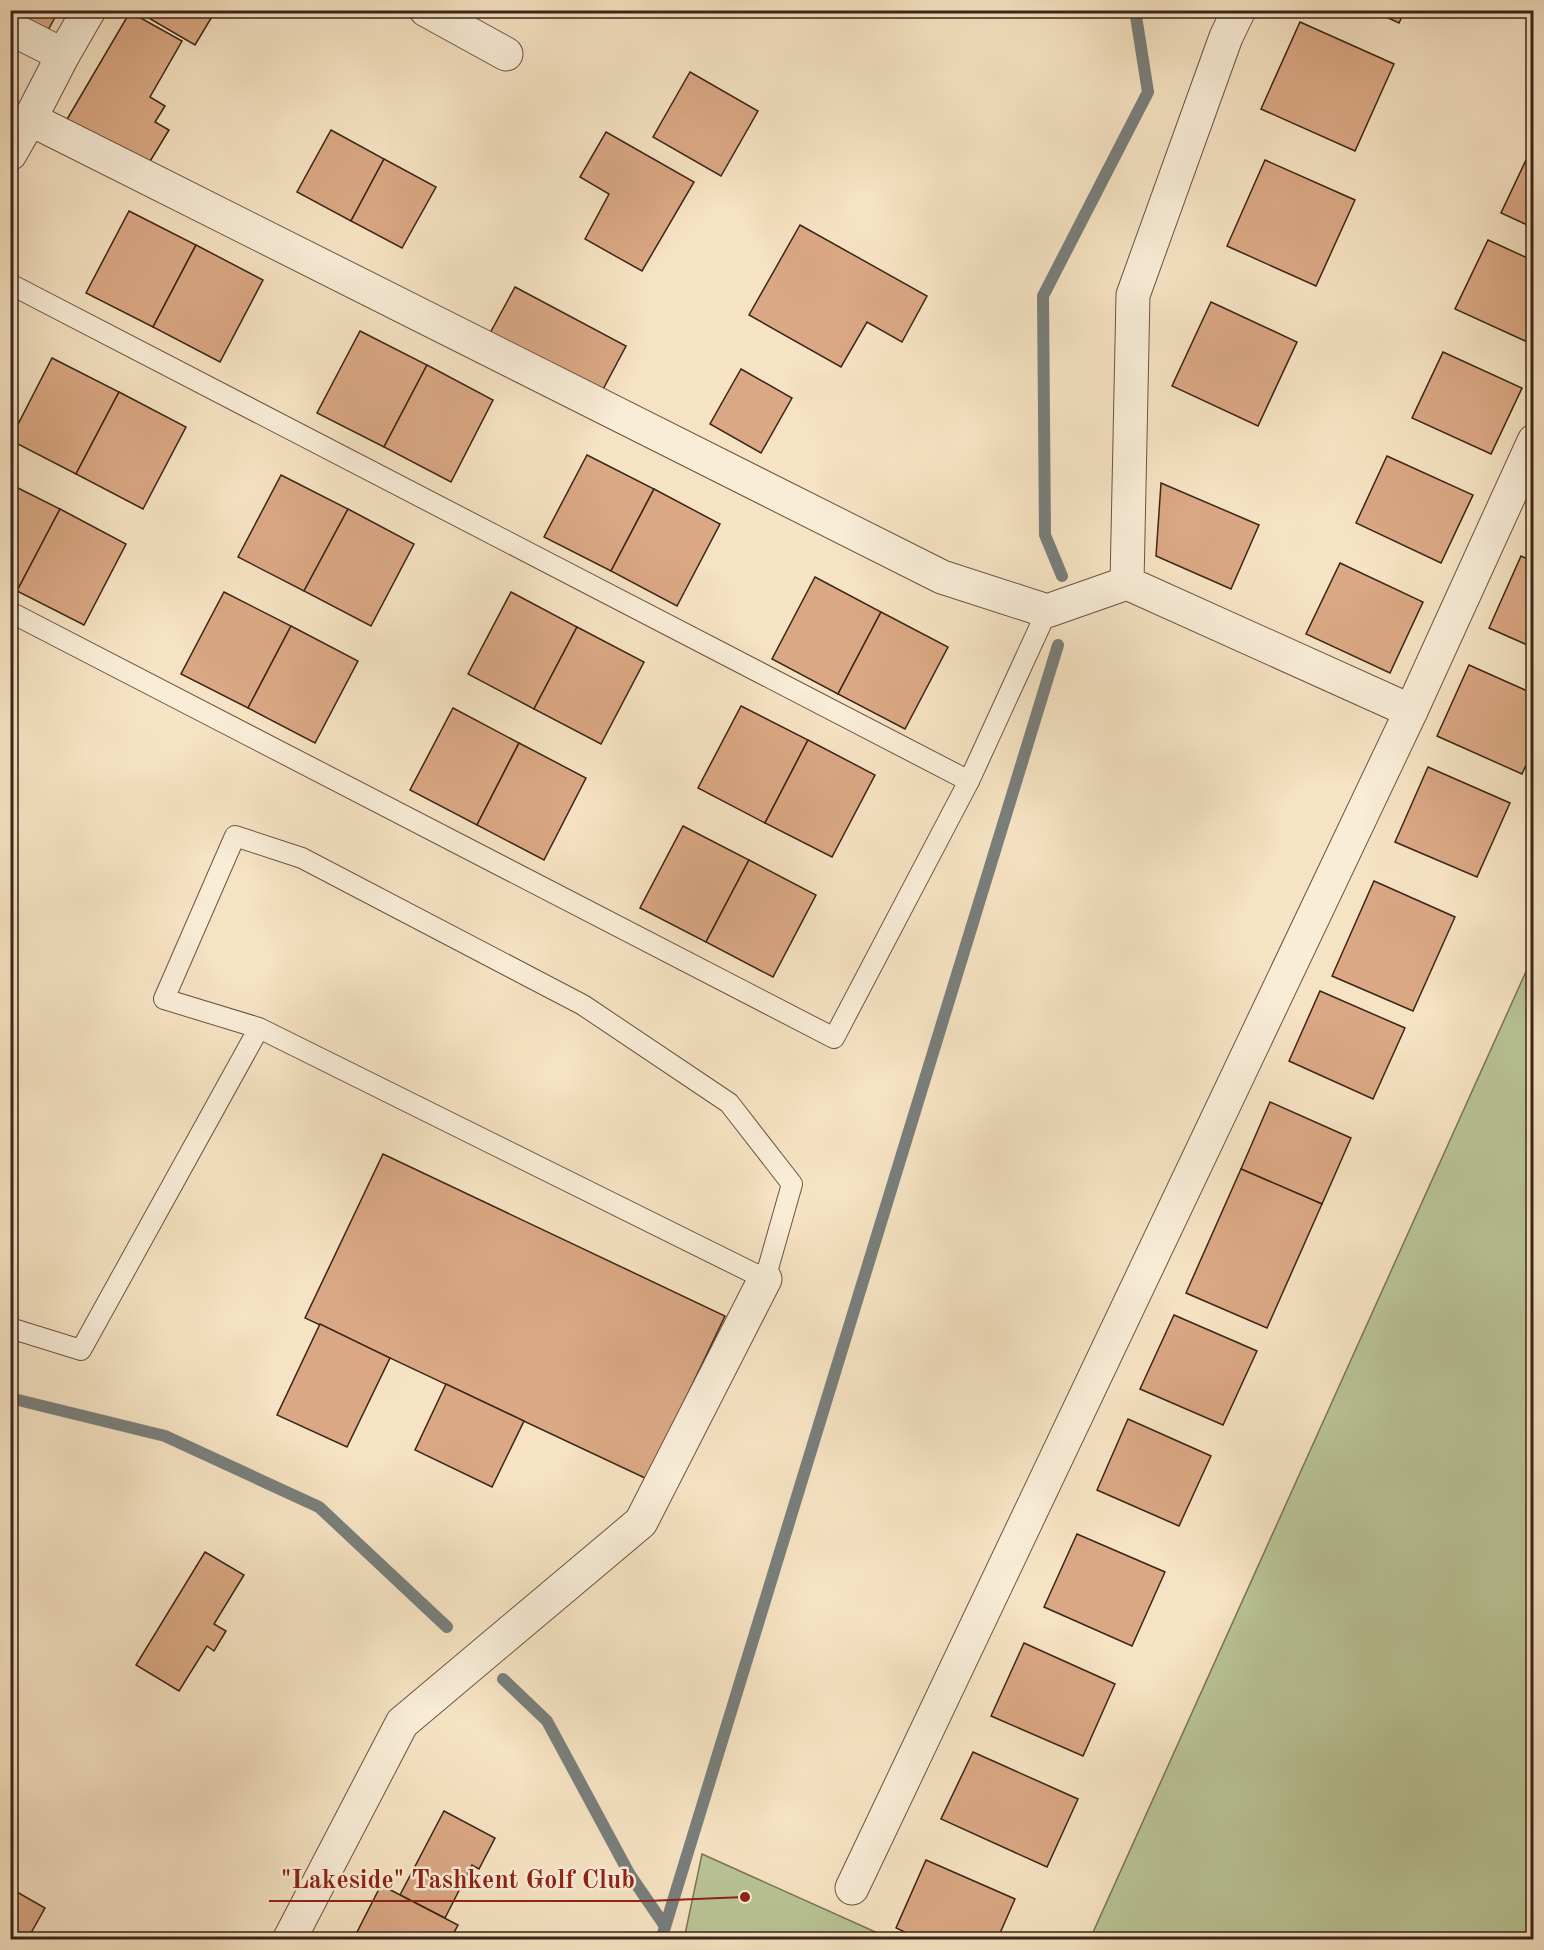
<svg xmlns="http://www.w3.org/2000/svg" width="1544" height="1950" viewBox="0 0 1544 1950" font-family="'Old Standard TT',serif">
<style>
.green{fill:#b9c496;stroke:#7a7456;stroke-width:1.5}
.lines{fill:none;stroke-linecap:round;stroke-linejoin:round}
.stream{stroke:#797f7c;stroke-width:12}
.building{fill:#daa884;stroke:#3b2517;stroke-width:1.5}
.lane-casing{stroke:#6a5442;stroke-width:22}
.street-casing{stroke:#6a5442;stroke-width:35}
.lane{stroke:#f9edd8;stroke-width:20}
.street{stroke:#f9edd8;stroke-width:33}
.leader{fill:none;stroke:#8f2418;stroke-width:2}
.callout-dot{fill:#8f2418;stroke:#f9edd8;stroke-width:2}
.callout-label{font-size:26px;text-anchor:middle;font-weight:bold;fill:#8f2418;stroke:#f9edd8;stroke-width:5;stroke-linejoin:round;paint-order:stroke}
</style>
<rect width="100%" height="100%" fill="#f6e3c3"/>
<filter id="stains"><feTurbulence type="fractalNoise" baseFrequency=".00333" numOctaves="4"/><feColorMatrix values="0 0 0 0 .2 0 0 0 0 .09 0 0 0 0 .02 0 0 0 .5 -.17"/></filter>
<radialGradient id="worn" r=".72"><stop offset=".6" stop-color="#630" stop-opacity="0"/><stop offset="1" stop-color="#630" stop-opacity=".3"/></radialGradient>
<!-- green -->
<g class="green">
<path d="M 1533,956 L 1533,1939 L 1090,1939 Z"/>
<path d="M 702,1854 L 891,1939 L 684,1939 Z"/>
</g>
<g class="lines">
<!-- stream -->
<g class="stream">
<path d="M 1062,576 L 1045,535 L 1043,296 L 1148,92 L 1135,10"/>
<path d="M 10,1398 L 165,1436 L 319,1507 L 447,1627"/>
<path d="M 503,1679 L 547,1721 L 630,1875 L 665,1926"/>
<path d="M 661,1940 L 1058,645"/>
</g>
</g>
<!-- building -->
<g class="building">
<path d="M 10,10 L 59,10 L 46,34 L 10,14 Z"/>
<path d="M 135,10 L 216,10 L 195,45 Z"/>
<path d="M 1371,10 L 1405,10 L 1399,23 Z"/>
<path d="M 130,12 L 182,41 L 150,97 L 165,106 L 155,122 L 169,130 L 146,168 L 66,121 Z"/>
<path d="M 1300,22 L 1394,64 L 1355,151 L 1261,109 Z"/>
<path d="M 690,72 L 758,111 L 721,176 L 653,137 Z"/>
<path d="M 331,130 L 384,159 L 351,221 L 297,192 Z"/>
<path d="M 606,132 L 694,182 L 642,271 L 585,239 L 609,194 L 580,177 Z"/>
<path d="M 1534,143 L 1534,228 L 1501,213 Z"/>
<path d="M 384,159 L 436,187 L 402,248 L 351,221 Z"/>
<path d="M 1265,160 L 1355,200 L 1316,286 L 1227,246 Z"/>
<path d="M 129,211 L 196,245 L 153,327 L 86,293 Z"/>
<path d="M 800,225 L 927,296 L 902,342 L 867,322 L 841,367 L 749,315 Z"/>
<path d="M 1488,240 L 1534,261 L 1534,345 L 1455,309 Z"/>
<path d="M 196,245 L 263,280 L 220,362 L 153,327 Z"/>
<path d="M 515,287 L 626,346 L 600,395 L 489,335 Z"/>
<path d="M 1211,302 L 1297,342 L 1258,426 L 1172,386 Z"/>
<path d="M 360,331 L 427,365 L 384,447 L 317,413 Z"/>
<path d="M 1443,352 L 1522,388 L 1491,454 L 1412,418 Z"/>
<path d="M 52,358 L 119,392 L 76,474 L 10,440 Z"/>
<path d="M 427,365 L 493,400 L 451,482 L 384,447 Z"/>
<path d="M 741,369 L 792,398 L 761,453 L 710,424 Z"/>
<path d="M 119,392 L 186,427 L 143,509 L 76,474 Z"/>
<path d="M 587,455 L 654,489 L 611,571 L 544,537 Z"/>
<path d="M 1387,456 L 1473,495 L 1441,563 L 1356,523 Z"/>
<path d="M 281,475 L 348,509 L 304,591 L 238,557 Z"/>
<path d="M 1161,483 L 1259,525 L 1231,589 L 1156,556 Z"/>
<path d="M 10,484 L 60,509 L 17,591 L 10,588 Z"/>
<path d="M 654,489 L 720,524 L 677,606 L 611,571 Z"/>
<path d="M 60,509 L 126,544 L 84,625 L 17,591 Z"/>
<path d="M 348,509 L 414,544 L 371,626 L 304,591 Z"/>
<path d="M 1521,556 L 1534,562 L 1534,648 L 1489,628 Z"/>
<path d="M 1340,563 L 1423,602 L 1390,673 L 1306,634 Z"/>
<path d="M 815,577 L 881,612 L 838,694 L 772,659 Z"/>
<path d="M 224,592 L 291,626 L 248,708 L 181,674 Z"/>
<path d="M 511,592 L 577,627 L 534,709 L 468,674 Z"/>
<path d="M 881,612 L 948,647 L 905,729 L 838,694 Z"/>
<path d="M 291,626 L 358,661 L 315,743 L 248,708 Z"/>
<path d="M 577,627 L 644,662 L 601,744 L 534,709 Z"/>
<path d="M 1469,665 L 1534,694 L 1534,748 L 1522,774 L 1437,736 Z"/>
<path d="M 741,706 L 808,740 L 765,823 L 698,788 Z"/>
<path d="M 453,708 L 519,743 L 477,825 L 410,790 Z"/>
<path d="M 808,740 L 875,775 L 832,857 L 765,823 Z"/>
<path d="M 519,743 L 586,778 L 544,860 L 477,825 Z"/>
<path d="M 1428,767 L 1510,803 L 1477,877 L 1395,842 Z"/>
<path d="M 683,826 L 749,860 L 706,942 L 640,908 Z"/>
<path d="M 749,860 L 816,895 L 773,977 L 706,942 Z"/>
<path d="M 1374,881 L 1455,917 L 1413,1011 L 1332,976 Z"/>
<path d="M 1320,991 L 1405,1028 L 1373,1099 L 1289,1061 Z"/>
<path d="M 1270,1102 L 1351,1138 L 1322,1204 L 1241,1169 Z"/>
<path d="M 383,1154 L 725,1316 L 647,1479 L 305,1318 Z"/>
<path d="M 1241,1169 L 1322,1204 L 1267,1328 L 1186,1293 Z"/>
<path d="M 1174,1315 L 1257,1351 L 1223,1425 L 1140,1389 Z"/>
<path d="M 320,1324 L 390,1358 L 347,1447 L 277,1415 Z"/>
<path d="M 446,1384 L 524,1421 L 492,1487 L 415,1450 Z"/>
<path d="M 1128,1419 L 1211,1456 L 1179,1526 L 1097,1490 Z"/>
<path d="M 1077,1534 L 1165,1572 L 1132,1646 L 1044,1607 Z"/>
<path d="M 205,1552 L 244,1575 L 214,1624 L 226,1631 L 214,1651 L 207,1646 L 179,1691 L 136,1665 Z"/>
<path d="M 1024,1643 L 1115,1684 L 1083,1756 L 991,1716 Z"/>
<path d="M 973,1752 L 1078,1799 L 1047,1867 L 941,1819 Z"/>
<path d="M 444,1811 L 495,1838 L 479,1869 L 472,1865 L 445,1918 L 400,1895 Z"/>
<path d="M 926,1860 L 1015,1899 L 997,1940 L 922,1940 L 896,1928 Z"/>
<path d="M 381,1885 L 458,1925 L 450,1940 L 353,1940 Z"/>
<path d="M 10,1888 L 45,1908 L 27,1940 L 10,1940 Z"/>
</g>
<g class="lines">
<!-- lane casing -->
<g class="lane-casing">
<g id="lane">
<path d="M 10,284 L 969,781"/>
<path d="M 10,612 L 834,1038 L 969,781 L 1047,611"/>
<path d="M 10,1328 L 81,1350 L 259,1028 L 765,1279 L 792,1184 L 729,1103 L 583,1005 L 302,858 L 235,836 L 164,999 L 259,1028"/>
</g>
</g>
<!-- street casing -->
<g class="street-casing">
<g id="street">
<path d="M 426,10 L 506,54"/>
<path d="M 1239,10 L 1226,37 L 1133,295 L 1127,583 L 1411,711"/>
<path d="M 10,28 L 63,55"/>
<path d="M 30,119 L 63,55 L 89,10"/>
<path d="M 10,154 L 30,119 L 942,577 L 1047,611 L 1127,583"/>
<path d="M 852,1888 L 1411,711 L 1534,441"/>
<path d="M 289,1940 L 402,1723 L 641,1522 L 765,1279"/>
</g>
</g>
<!-- lane -->
<use href="#lane" class="lane"/>
<!-- street -->
<use href="#street" class="street"/>
</g>
<!-- callouts -->
<path class="leader" d="M745 1897L647 1901H269"/>
<circle class="callout-dot" cx="745" cy="1897" r="6"/>
<g class="callout-label">
<text x="458" y="1888">"Lakeside" Tashkent Golf Club</text>
</g>
<!-- margin -->
<rect width="1544" height="1950" fill="none" stroke="#f6e3c3" stroke-width="36"/>
<rect x="12" y="12" width="1520" height="1926" fill="none" stroke="#3b2517" stroke-width="3"/>
<rect x="18" y="18" width="1508" height="1914" fill="none" stroke="#3b2517" stroke-width="1.5"/>
<rect width="100%" height="100%" filter="url(#stains)"/>
<rect width="100%" height="100%" fill="url(#worn)"/>
</svg>
